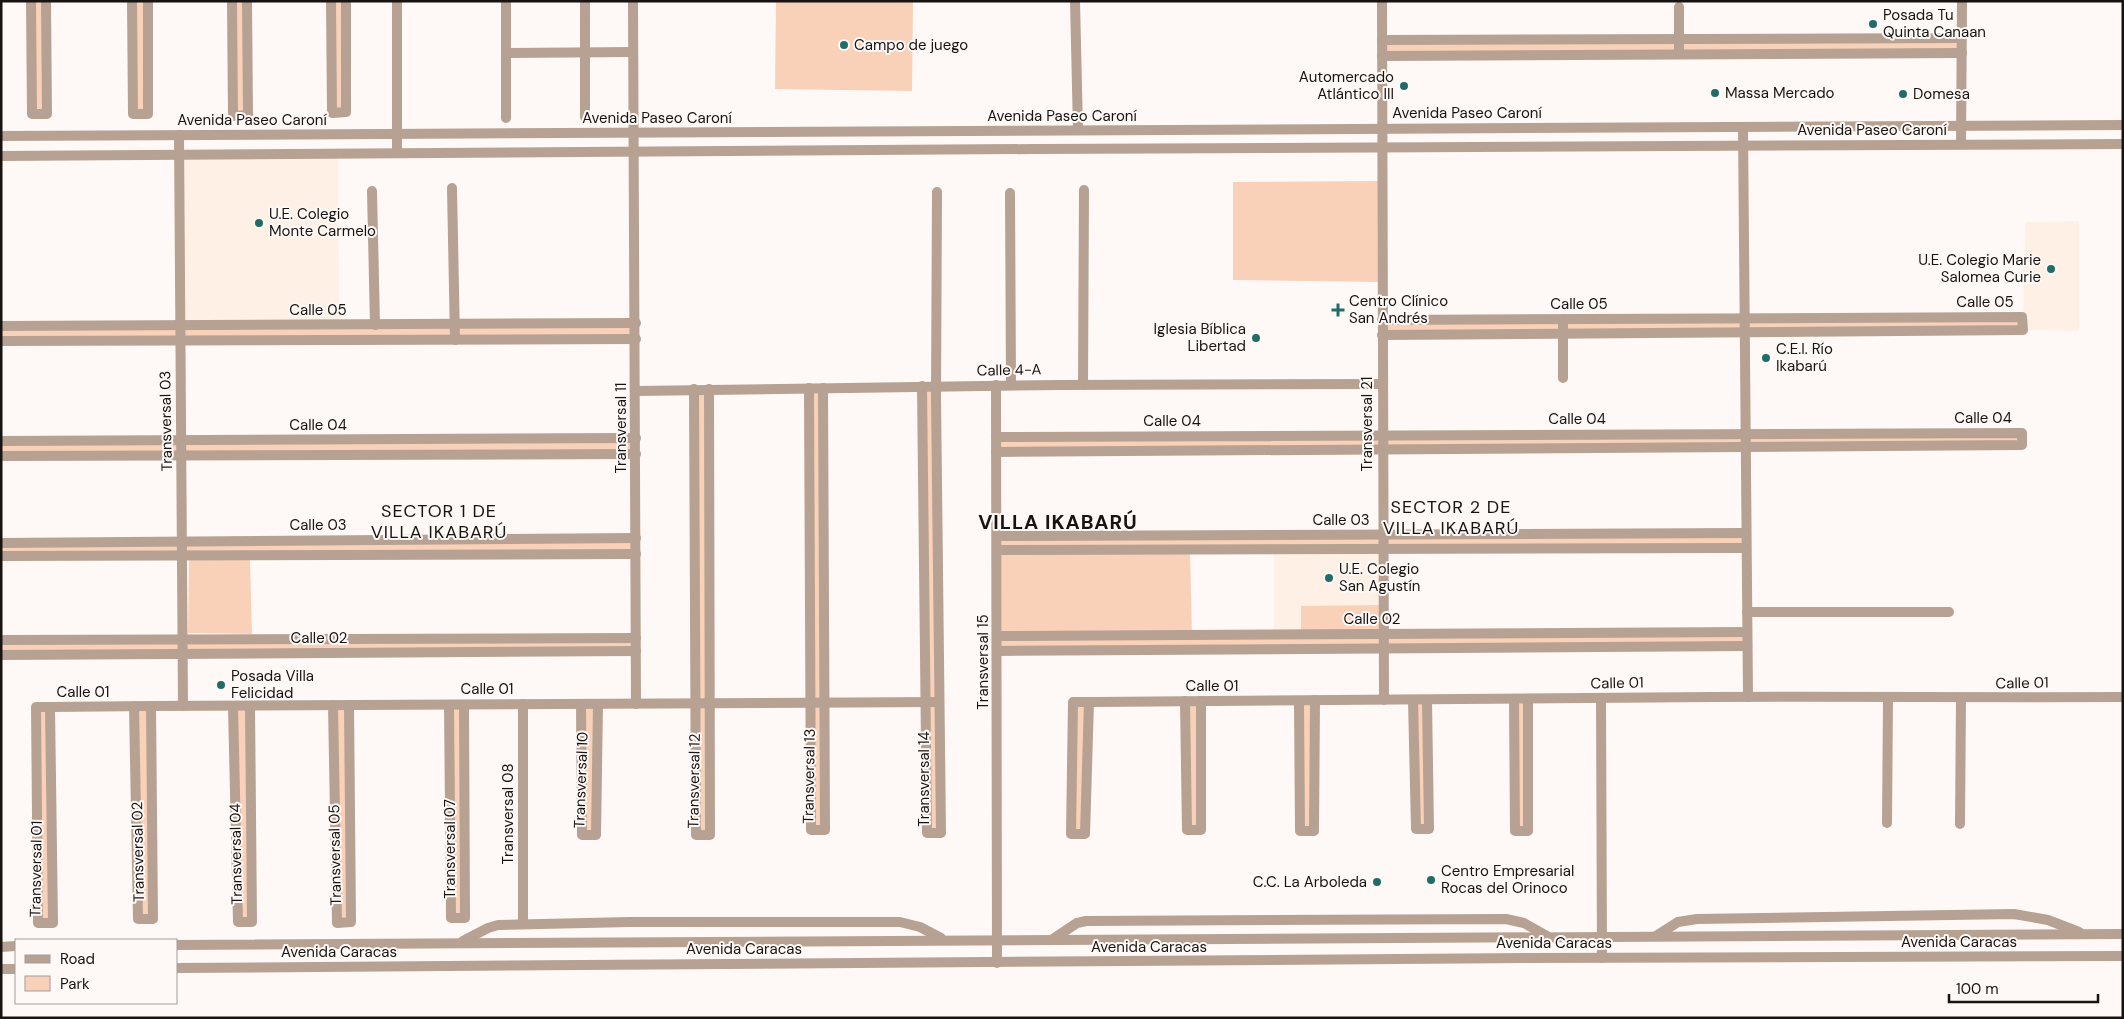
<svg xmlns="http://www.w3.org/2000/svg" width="2124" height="1019" viewBox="0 0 2124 1019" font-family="'DM Sans',sans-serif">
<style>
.built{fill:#fff0e6}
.green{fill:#f9d1b8}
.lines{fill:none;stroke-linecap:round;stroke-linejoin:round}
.minor{stroke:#b7a193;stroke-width:10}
.poi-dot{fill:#216c67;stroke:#fef9f6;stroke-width:2}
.labels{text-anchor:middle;stroke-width:4;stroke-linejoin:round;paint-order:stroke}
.poi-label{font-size:15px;fill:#171310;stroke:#fef9f6;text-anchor:start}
.street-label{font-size:15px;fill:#171310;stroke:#fef9f6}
.quarter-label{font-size:18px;letter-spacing:1px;fill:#171310;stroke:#fef9f6}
.district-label{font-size:20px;font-weight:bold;letter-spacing:1px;fill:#171310;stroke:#fef9f6}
</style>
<rect width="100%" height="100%" fill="#fef9f6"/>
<!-- built -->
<g class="built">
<path d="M 338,153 L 339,325 L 180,326 L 179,154 Z"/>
<path d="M 2079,221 L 2079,331 L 2023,330 L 2025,222 Z"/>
<path d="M 1274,550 L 1383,550 L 1384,605 L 1301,607 L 1301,635 L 1274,635 Z"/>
</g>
<!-- green -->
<g class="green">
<path d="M 31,1 L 46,1 L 47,114 L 32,114 Z"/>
<path d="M 132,1 L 148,1 L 148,114 L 133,114 Z"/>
<path d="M 232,1 L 247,1 L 248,115 L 233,116 Z"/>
<path d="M 331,1 L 346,1 L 346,112 L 332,113 Z"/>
<path d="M 776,1 L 913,1 L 912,91 L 775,89 Z"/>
<path d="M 1962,38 L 1962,53 L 1382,56 L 1382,40 Z"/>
<path d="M 1382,181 L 1382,282 L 1233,280 L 1233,182 Z"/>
<path d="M 2022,317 L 2023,330 L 1382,335 L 1382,320 Z"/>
<path d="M 636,323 L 636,339 L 1,341 L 1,326 Z"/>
<path d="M 922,386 L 936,386 L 940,833 L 927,833 Z"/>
<path d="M 822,387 L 825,830 L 811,830 L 808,388 Z"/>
<path d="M 694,389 L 709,389 L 710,835 L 696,835 Z"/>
<path d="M 2022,433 L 2022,445 L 996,452 L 996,437 Z"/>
<path d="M 636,439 L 636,453 L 1,456 L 1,441 Z"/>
<path d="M 1746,533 L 1746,548 L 1190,550 L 1192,635 L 1301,634 L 1301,606 L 1384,605 L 1384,634 L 1747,632 L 1747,646 L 998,651 L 997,536 Z"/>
<path d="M 636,538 L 636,553 L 1,556 L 1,543 Z"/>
<path d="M 189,560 L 250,560 L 252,634 L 188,633 Z"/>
<path d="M 636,638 L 636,651 L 1,655 L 1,640 Z"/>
<path d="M 1515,699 L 1529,699 L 1528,831 L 1515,831 Z"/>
<path d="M 1413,700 L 1427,700 L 1429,829 L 1416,829 Z"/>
<path d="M 1299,701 L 1315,701 L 1314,831 L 1300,831 Z"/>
<path d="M 1073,702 L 1087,702 L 1085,834 L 1071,834 Z"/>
<path d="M 1185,702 L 1201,702 L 1201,830 L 1187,830 Z"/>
<path d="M 581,704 L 598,704 L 596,835 L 582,835 Z"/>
<path d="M 333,705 L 348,705 L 351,922 L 337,923 Z"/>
<path d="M 449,705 L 464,705 L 465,918 L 451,918 Z"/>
<path d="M 135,706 L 151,706 L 153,919 L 138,919 Z"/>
<path d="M 234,706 L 250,706 L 252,922 L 238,922 Z"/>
<path d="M 36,707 L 50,707 L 53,923 L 38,923 Z"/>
</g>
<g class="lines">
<!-- minor -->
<g class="minor">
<path d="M 31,1 L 32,114 L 47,114 L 46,1"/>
<path d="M 132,1 L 133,114 L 148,114 L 148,1"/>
<path d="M 232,1 L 233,116 L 248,115 L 247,1"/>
<path d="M 331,1 L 332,113 L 346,112 L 346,1"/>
<path d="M 506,1 L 506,118"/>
<path d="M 585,1 L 585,117"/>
<path d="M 633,1 L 636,704"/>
<path d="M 1075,1 L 1078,130"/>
<path d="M 1382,1 L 1384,700"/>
<path d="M 1382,40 L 1962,38"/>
<path d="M 506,53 L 633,52"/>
<path d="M 1679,54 L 1679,7"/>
<path d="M 1382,56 L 1962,53"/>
<path d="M 1743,127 L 1748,697"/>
<path d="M 179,135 L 183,706"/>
<path d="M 1,136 L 2123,125"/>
<path d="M 1961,144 L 1962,1"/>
<path d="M 397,153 L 397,1"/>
<path d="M 1,156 L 1035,149 L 2123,144"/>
<path d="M 452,188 L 455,340"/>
<path d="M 372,191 L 375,325"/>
<path d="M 1010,193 L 1011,385"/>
<path d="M 1,326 L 636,323"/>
<path d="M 1382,335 L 2023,330 L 2022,317 L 1382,320"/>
<path d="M 1,341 L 636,339"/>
<path d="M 1563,378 L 1563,319"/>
<path d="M 996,385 L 997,963"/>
<path d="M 1083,385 L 1084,190"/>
<path d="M 922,386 L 927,833 L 941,833 L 936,396 L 937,192"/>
<path d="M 809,388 L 811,830 L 825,830 L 823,388"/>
<path d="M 694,389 L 696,835 L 710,835 L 709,389"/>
<path d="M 636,391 L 1060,385 L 1382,384"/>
<path d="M 996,437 L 2022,433 L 2022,445 L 996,452"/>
<path d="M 1,441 L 636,438"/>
<path d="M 1,456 L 636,454"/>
<path d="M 997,536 L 1746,533"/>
<path d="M 1,543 L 636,538"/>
<path d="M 997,550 L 1746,548"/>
<path d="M 1,556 L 636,554"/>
<path d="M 1747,612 L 1949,612"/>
<path d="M 997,636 L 1747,632"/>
<path d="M 1,640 L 636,638"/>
<path d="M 997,651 L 1747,646"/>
<path d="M 1,655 L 636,651"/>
<path d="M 1601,698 L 1602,958"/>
<path d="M 1514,699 L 1515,831 L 1528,831 L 1528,699"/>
<path d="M 1413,700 L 1416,829 L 1429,829 L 1427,700"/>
<path d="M 1185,701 L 1187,830 L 1201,830 L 1201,701"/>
<path d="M 1299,701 L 1300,831 L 1314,831 L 1315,700"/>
<path d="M 1089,702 L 1085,834 L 1071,834 L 1073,702 L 1089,702 C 1297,701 1505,698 1712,697 C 1849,696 1986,698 2123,697"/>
<path d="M 581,704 L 582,835 L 596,835 L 598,704"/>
<path d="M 333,705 L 337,923 L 351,922 L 349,705"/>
<path d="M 449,705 L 451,918 L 465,918 L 464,705"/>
<path d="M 134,706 L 138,919 L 153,919 L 151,706"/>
<path d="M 233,706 L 238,922 L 252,922 L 250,706"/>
<path d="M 50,707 L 53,923 L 38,923 L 36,707 L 50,707 L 151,706 L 939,702"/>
<path d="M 1887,823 L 1888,698"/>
<path d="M 1960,824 L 1961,698"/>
<path d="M 523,923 L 523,704"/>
<path d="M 1656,936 L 1678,922 L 1697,919 L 2014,914 L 2048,920 L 2079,932"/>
<path d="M 1053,939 L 1077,923 L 1086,921 L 1506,919 L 1524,923 L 1547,936"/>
<path d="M 463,941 L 488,928 L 498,925 L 630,922 L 900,922 L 920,927 L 941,938"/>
<path d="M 176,945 L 2123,934"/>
<path d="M 1,947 L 16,946"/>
<path d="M 176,968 L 1530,958 L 2123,956"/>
<path d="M 1,969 L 16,969"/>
</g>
</g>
<!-- markers -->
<g class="poi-dot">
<circle cx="1873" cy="24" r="5"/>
<circle cx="844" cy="45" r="5"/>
<circle cx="1404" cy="86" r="5"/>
<circle cx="1715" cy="93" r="5"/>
<circle cx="1903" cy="94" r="5"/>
<circle cx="259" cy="223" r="5"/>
<circle cx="2051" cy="269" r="5"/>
<path d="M1335.5 302.5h5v5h5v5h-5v5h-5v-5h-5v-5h5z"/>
<circle cx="1256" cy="338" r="5"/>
<circle cx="1766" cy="358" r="5"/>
<circle cx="1329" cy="578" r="5"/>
<circle cx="221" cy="685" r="5"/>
<circle cx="1431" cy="880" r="5"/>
<circle cx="1377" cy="882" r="5"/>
</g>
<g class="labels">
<!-- poi labels -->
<g class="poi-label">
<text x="1883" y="20">Posada Tu<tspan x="1883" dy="17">Quinta Canaan</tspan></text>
<text x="854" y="50">Campo de juego</text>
<text x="1394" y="82" text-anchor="end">Automercado<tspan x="1394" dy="17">Atlántico III</tspan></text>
<text x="1725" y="98">Massa Mercado</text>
<text x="1913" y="99">Domesa</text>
<text x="269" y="219">U.E. Colegio<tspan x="269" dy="17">Monte Carmelo</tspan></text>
<text x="2041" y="265" text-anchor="end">U.E. Colegio Marie<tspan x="2041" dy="17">Salomea Curie</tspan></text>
<text x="1349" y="306">Centro Clínico<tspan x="1349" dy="17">San Andrés</tspan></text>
<text x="1246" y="334" text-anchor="end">Iglesia Bíblica<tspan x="1246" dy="17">Libertad</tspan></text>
<text x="1776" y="354">C.E.I. Río<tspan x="1776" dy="17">Ikabarú</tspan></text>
<text x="1339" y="574">U.E. Colegio<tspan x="1339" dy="17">San Agustín</tspan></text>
<text x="231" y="681">Posada Villa<tspan x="231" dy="17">Felicidad</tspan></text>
<text x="1441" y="876">Centro Empresarial<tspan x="1441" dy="17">Rocas del Orinoco</tspan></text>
<text x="1367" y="887" text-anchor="end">C.C. La Arboleda</text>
</g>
<!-- street labels -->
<g class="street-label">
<text x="1467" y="118">Avenida Paseo Caroní</text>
<text x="1062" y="121">Avenida Paseo Caroní</text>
<text x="657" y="123">Avenida Paseo Caroní</text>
<text x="252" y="125">Avenida Paseo Caroní</text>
<text x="1872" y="135">Avenida Paseo Caroní</text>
<text x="1985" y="307">Calle 05</text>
<text x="1579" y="309">Calle 05</text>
<text x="318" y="315">Calle 05</text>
<text transform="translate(1009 370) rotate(-1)" y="5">Calle 4-A</text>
<text x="1983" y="423">Calle 04</text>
<text x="1577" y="424">Calle 04</text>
<text transform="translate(166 421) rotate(-91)" y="5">Transversal 03</text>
<text x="1172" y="426">Calle 04</text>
<text transform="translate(1367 424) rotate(-90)" y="5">Transversal 21</text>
<text x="318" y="430">Calle 04</text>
<text transform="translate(621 428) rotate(-90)" y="5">Transversal 11</text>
<text x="1341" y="525">Calle 03</text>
<text x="318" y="530">Calle 03</text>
<text x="1372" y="624">Calle 02</text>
<text x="319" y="643">Calle 02</text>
<text transform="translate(983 662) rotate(-90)" y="5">Transversal 15</text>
<text transform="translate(1617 683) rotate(-1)" y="5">Calle 01</text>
<text transform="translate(2022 683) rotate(-1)" y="5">Calle 01</text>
<text x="1212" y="691">Calle 01</text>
<text x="487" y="694">Calle 01</text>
<text x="83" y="697">Calle 01</text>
<text transform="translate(809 776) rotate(-89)" y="5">Transversal 13</text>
<text transform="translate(924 779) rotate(-90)" y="5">Transversal 14</text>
<text transform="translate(581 780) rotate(-88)" y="5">Transversal 10</text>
<text transform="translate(694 781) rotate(-89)" y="5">Transversal 12</text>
<text transform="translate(508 814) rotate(-90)" y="5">Transversal 08</text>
<text transform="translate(450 849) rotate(-90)" y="5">Transversal 07</text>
<text transform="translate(138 852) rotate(-91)" y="5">Transversal 02</text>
<text transform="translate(236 854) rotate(-91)" y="5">Transversal 04</text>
<text transform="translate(335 855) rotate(-91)" y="5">Transversal 05</text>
<text transform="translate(36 869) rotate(-89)" y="5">Transversal 01</text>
<text x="1959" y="947">Avenida Caracas</text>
<text x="1554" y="948">Avenida Caracas</text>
<text x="1149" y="952">Avenida Caracas</text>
<text x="744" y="954">Avenida Caracas</text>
<text x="339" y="957">Avenida Caracas</text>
</g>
<!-- quarter labels -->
<g class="quarter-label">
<text x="1451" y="513">SECTOR 2 DE<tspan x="1451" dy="21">VILLA IKABARÚ</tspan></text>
<text x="439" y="517">SECTOR 1 DE<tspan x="439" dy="21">VILLA IKABARÚ</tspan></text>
</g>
<!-- district labels -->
<g class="district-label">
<text x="1058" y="529">VILLA IKABARÚ</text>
</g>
</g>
<!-- border -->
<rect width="2124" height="1019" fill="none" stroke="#171310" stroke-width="5"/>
<!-- legend -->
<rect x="15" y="939" width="162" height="65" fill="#fef9f6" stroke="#a29d9a"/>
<rect x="25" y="955" width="25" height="8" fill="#b7a193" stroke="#a29d9a"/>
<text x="60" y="964" font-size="15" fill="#171310">Road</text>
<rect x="25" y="976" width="25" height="15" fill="#f9d1b8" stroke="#a29d9a"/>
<text x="60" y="989" font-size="15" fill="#171310">Park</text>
<!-- scale -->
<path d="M1949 994v8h149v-8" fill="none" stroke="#171310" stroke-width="2.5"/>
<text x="1956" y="994" font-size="15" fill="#171310" stroke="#fef9f6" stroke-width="4" paint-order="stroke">100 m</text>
</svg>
